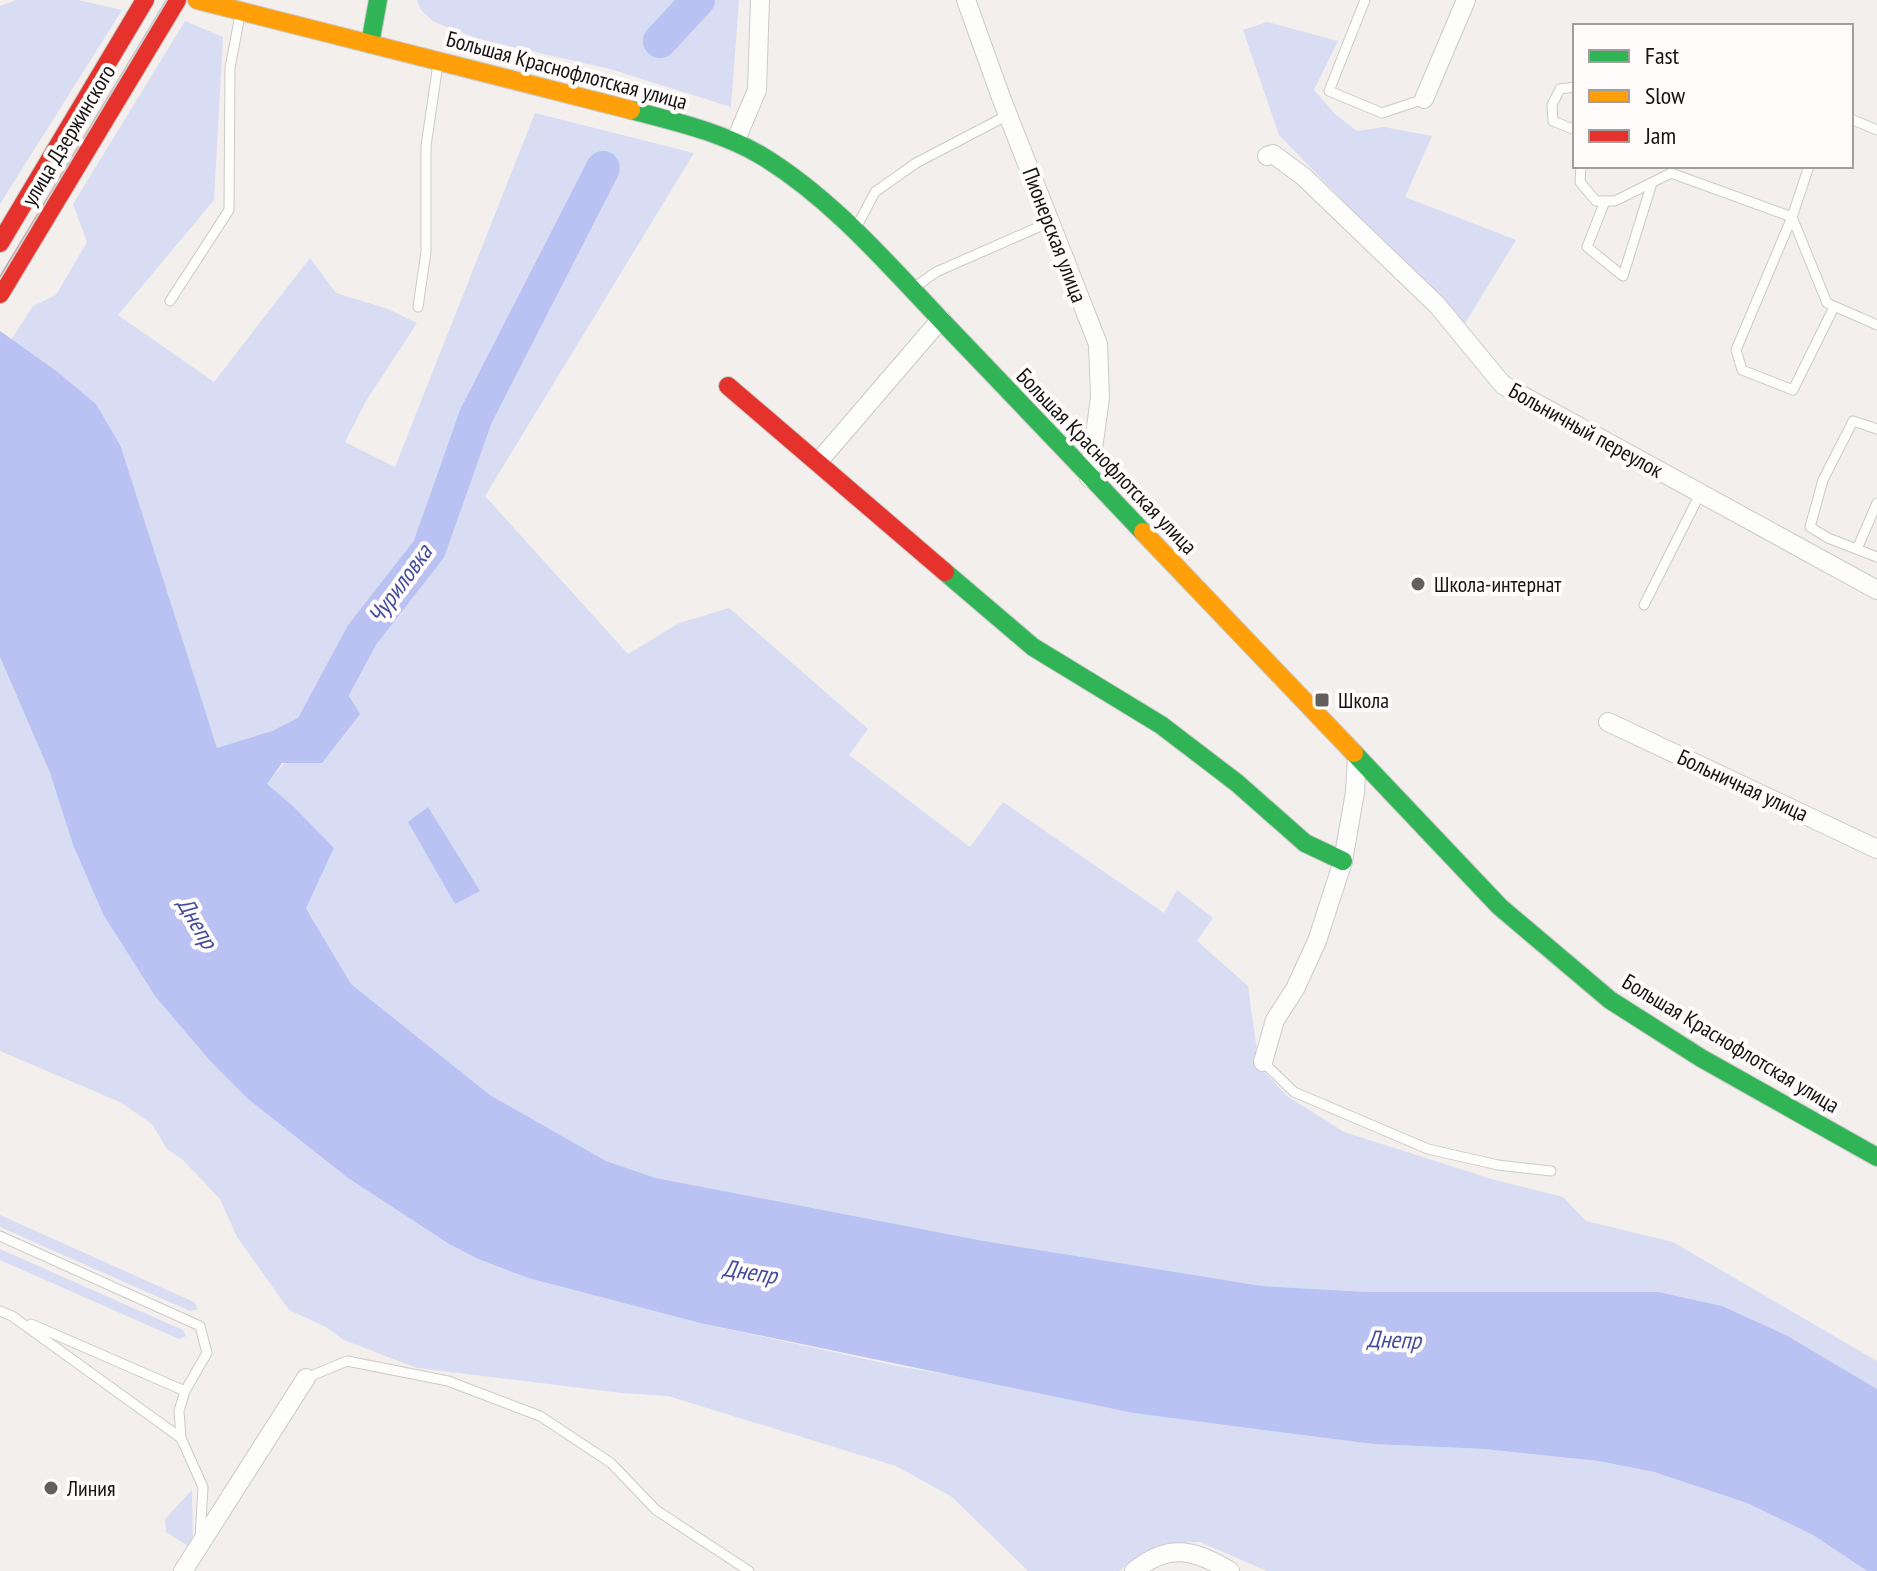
<svg xmlns="http://www.w3.org/2000/svg" width="1877" height="1571" viewBox="0 0 1877 1571" font-family="'PT Sans Narrow',sans-serif">
<style>
.green{fill:#d9ddf4}
.water{fill:#b9c2f2}
.lines{fill:none;stroke-linecap:round;stroke-linejoin:round}
.river{stroke:#b9c2f2;stroke-width:34}
.lane-casing{stroke:#cccac9;stroke-width:11}
.street-casing{stroke:#cccac9;stroke-width:20}
.fast-casing{stroke:#cccac9;stroke-width:20}
.slow-casing{stroke:#cccac9;stroke-width:20}
.jam-casing{stroke:#cccac9;stroke-width:20}
.lane{stroke:#fdfdfc;stroke-width:9}
.street{stroke:#fdfdfc;stroke-width:18}
.fast{stroke:#30b455;stroke-width:18}
.slow{stroke:#ff9f0a;stroke-width:18}
.jam{stroke:#e5322d;stroke-width:18}
.tram{stroke:#d0d0cf;stroke-width:2}
.poi-dot{fill:#62605f;stroke:#fffcfb;stroke-width:3}
.labels{text-anchor:middle;stroke-width:8;stroke-linejoin:round;paint-order:stroke}
.street-label{font-size:22px;fill:#141312;stroke:#fffcfb}
.poi-label{font-size:22px;fill:#141312;stroke:#fffcfb;text-anchor:start}
.water-label{font-size:24px;font-style:italic;fill:#424d9e;stroke:#fffcfb}
</style>
<rect width="100%" height="100%" fill="#f2efed"/>
<!-- green -->
<g class="green">
<path d="M 17,0 L 78,0 L 122,10 L 0,204 L 0,6 Z"/>
<path d="M 417,0 L 739,0 L 731,107 L 610,69 L 479,39 L 434,22 L 421,10 Z"/>
<path d="M 185,21 L 223,37 L 214,200 L 118,315 L 214,382 L 310,258 L 336,293 L 388,309 L 417,323 L 366,401 L 345,442 L 395,467 L 535,113 L 694,153 L 485,496 L 628,654 L 679,623 L 729,608 L 868,729 L 849,755 L 970,847 L 1003,802 L 1164,913 L 1177,890 L 1213,918 L 1197,941 L 1248,986 L 1259,1066 L 1287,1096 L 1344,1132 L 1495,1180 L 1563,1197 L 1586,1221 L 1673,1242 L 1877,1361 L 1877,1389 L 1786,1335 L 1722,1306 L 1659,1292 L 1367,1292 L 1262,1286 L 984,1241 L 656,1178 L 606,1161 L 490,1095 L 351,984 L 306,907 L 334,848 L 294,807 L 266,784 L 347,693 L 272,731 L 217,749 L 121,447 L 11,340 L 33,306 L 56,295 L 87,242 L 73,204 Z"/>
<path d="M 1267,22 L 1338,41 L 1314,90 L 1335,114 L 1357,131 L 1384,127 L 1432,136 L 1405,197 L 1516,240 L 1464,325 L 1279,135 L 1243,30 Z"/>
<path d="M 0,657 L 50,773 L 73,845 L 103,914 L 212,1063 L 248,1099 L 348,1178 L 449,1244 L 478,1259 L 528,1278 L 700,1323 L 897,1366 L 1270,1429 L 1373,1444 L 1484,1449 L 1598,1461 L 1654,1472 L 1747,1503 L 1813,1535 L 1867,1571 L 1267,1571 L 1200,1542 L 1169,1543 L 1142,1553 L 1119,1571 L 1028,1571 L 952,1497 L 896,1466 L 668,1396 L 622,1393 L 417,1368 L 344,1340 L 326,1327 L 289,1310 L 237,1237 L 220,1199 L 183,1160 L 167,1149 L 152,1124 L 120,1102 L 0,1051 Z"/>
<path d="M 0,1215 L 194,1302 L 198,1309 L 190,1311 L 0,1227 Z"/>
<path d="M 0,1249 L 183,1330 L 186,1336 L 179,1339 L 0,1260 Z"/>
<path d="M 192,1490 L 193,1549 L 166,1532 L 165,1519 Z"/>
</g>
<!-- water -->
<g class="water">
<path d="M 0,331 L 55,370 L 96,404 L 121,447 L 217,748 L 272,731 L 347,693 L 360,714 L 322,763 L 282,763 L 267,784 L 294,807 L 334,848 L 306,908 L 351,984 L 490,1095 L 606,1161 L 656,1178 L 984,1241 L 1262,1286 L 1367,1292 L 1659,1292 L 1722,1306 L 1786,1335 L 1877,1389 L 1877,1571 L 1867,1571 L 1813,1535 L 1747,1503 L 1654,1472 L 1598,1461 L 1484,1449 L 1373,1444 L 1134,1413 L 700,1323 L 528,1278 L 478,1259 L 449,1244 L 348,1178 L 248,1099 L 212,1063 L 155,996 L 103,914 L 73,845 L 50,773 L 0,657 Z"/>
<path d="M 428,807 L 480,891 L 455,904 L 408,822 Z"/>
</g>
<g class="lines">
<!-- river -->
<g class="river">
<path d="M 660,41 L 698,0"/>
<path d="M 306,739 L 362,635 L 429,549 L 476,416 L 603,168"/>
</g>
<!-- lane casing -->
<g class="lane-casing">
<g id="lane">
<path d="M 1365,0 L 1329,91 L 1382,113 L 1424,99"/>
<path d="M 1575,87 L 1560,89 L 1552,105 L 1553,121 L 1575,130"/>
<path d="M 1851,119 L 1877,130"/>
<path d="M 1581,166 L 1580,182 L 1596,201 L 1615,201 L 1671,173 L 1792,217 L 1827,303 L 1877,325"/>
<path d="M 1809,166 L 1792,217 L 1736,350 L 1742,370 L 1793,390 L 1834,307"/>
<path d="M 1605,201 L 1587,247 L 1623,276 L 1652,183"/>
<path d="M 855,230 L 875,192 L 916,163 L 1008,115"/>
<path d="M 915,287 L 936,272 L 1050,222"/>
<path d="M 170,301 L 229,210 L 230,68 L 240,15"/>
<path d="M 418,307 L 426,252 L 426,146 L 438,64"/>
<path d="M 1877,429 L 1853,421 L 1823,480 L 1810,527 L 1828,538 L 1877,557"/>
<path d="M 1857,549 L 1877,503"/>
<path d="M 1644,605 L 1700,494"/>
<path d="M 1263,1062 L 1294,1092 L 1428,1149 L 1498,1165 L 1551,1171"/>
<path d="M 0,1236 L 200,1326 L 207,1353 L 185,1391 L 179,1411 L 181,1438 L 203,1487 L 200,1539"/>
<path d="M 0,1311 L 12,1316 L 181,1438"/>
<path d="M 31,1324 L 185,1391"/>
<path d="M 306,1378 L 347,1361 L 448,1381 L 540,1416 L 611,1463 L 656,1510 L 749,1571"/>
</g>
</g>
<!-- street casing -->
<g class="street-casing">
<g id="street">
<path d="M 966,0 L 1002,100 L 1098,344 L 1100,398 L 1089,478"/>
<path d="M 1424,99 L 1466,0"/>
<path d="M 735,142 L 757,90 L 760,0"/>
<path d="M 1267,156 L 1273,154 L 1304,177 L 1437,305 L 1503,385 L 1877,590"/>
<path d="M 819,461 L 941,319"/>
<path d="M 1608,722 L 1877,849"/>
<path d="M 1263,1062 L 1275,1020 L 1295,989 L 1317,941 L 1343,861 L 1355,792 L 1357,757"/>
<path d="M 183,1571 L 306,1378"/>
<path d="M 1134,1571 C 1168,1543 1194,1549 1230,1571"/>
</g>
</g>
<!-- fast casing -->
<g class="fast-casing">
<g id="fast">
<path d="M 370,44 L 378,0"/>
<path d="M 631,110 C 676,122 722,132 762,156 C 831,198 886,262 941,320 C 1009,391 1076,461 1143,532"/>
<path d="M 945,572 L 1033,647 L 1161,725 L 1237,783 L 1305,843 L 1343,861"/>
<path d="M 1354,753 L 1500,907 L 1610,1000 L 1701,1058 L 1877,1157"/>
</g>
</g>
<!-- slow casing -->
<g class="slow-casing">
<g id="slow">
<path d="M 197,0 L 631,110"/>
<path d="M 1143,532 L 1354,753"/>
</g>
</g>
<!-- jam casing -->
<g class="jam-casing">
<g id="jam">
<path d="M 0,243 L 145,0"/>
<path d="M 0,294 L 177,0"/>
<path d="M 728,386 L 945,572"/>
</g>
</g>
<!-- lane -->
<use href="#lane" class="lane"/>
<!-- street -->
<use href="#street" class="street"/>
<!-- fast -->
<use href="#fast" class="fast"/>
<!-- slow -->
<use href="#slow" class="slow"/>
<!-- jam -->
<use href="#jam" class="jam"/>
<!-- tram -->
<path class="tram" d="M 0,279 L 167,0"/>
</g>
<!-- markers -->
<g class="poi-dot">
<circle cx="1418" cy="584" r="8"/>
<rect x="1314" y="692" width="16" height="16" rx="4"/>
<circle cx="51" cy="1488" r="8"/>
</g>
<g class="labels">
<!-- street labels -->
<g class="street-label">
<text transform="translate(567 70) rotate(15)" y="8">Большая Краснофлотская улица</text>
<text transform="translate(68 135) rotate(-59)" y="8">улица Дзержинского</text>
<text transform="translate(1055 235) rotate(69)" y="8">Пионерская улица</text>
<text transform="translate(1586 430) rotate(29)" y="8">Больничный переулок</text>
<text transform="translate(1107 461) rotate(46)" y="8">Большая Краснофлотская улица</text>
<text transform="translate(1743 785) rotate(25)" y="8">Больничная улица</text>
<text transform="translate(1731 1043) rotate(31)" y="8">Большая Краснофлотская улица</text>
</g>
<!-- poi labels -->
<g class="poi-label">
<text x="1434" y="592">Школа-интернат</text>
<text x="1338" y="708">Школа</text>
<text x="67" y="1496">Линия</text>
</g>
<!-- water labels -->
<g class="water-label">
<text transform="translate(400 584) rotate(-54)" y="8">Чуриловка</text>
<text transform="translate(197 923) rotate(60)" y="8">Днепр</text>
<text transform="translate(750 1272) rotate(9)" y="8">Днепр</text>
<text transform="translate(1394 1340) rotate(2)" y="8">Днепр</text>
</g>
</g>
<!-- legend -->
<rect x="1573" y="24" width="280" height="144" fill="#fffcfb" stroke="#a19f9e" stroke-width="2"/>
<rect x="1589" y="50" width="40" height="12" fill="#30b455" stroke="#a19f9e" stroke-width="2"/>
<text x="1645" y="64" font-size="24" fill="#141312">Fast</text>
<rect x="1589" y="90" width="40" height="12" fill="#ff9f0a" stroke="#a19f9e" stroke-width="2"/>
<text x="1645" y="104" font-size="24" fill="#141312">Slow</text>
<rect x="1589" y="130" width="40" height="12" fill="#e5322d" stroke="#a19f9e" stroke-width="2"/>
<text x="1645" y="144" font-size="24" fill="#141312">Jam</text>
</svg>
